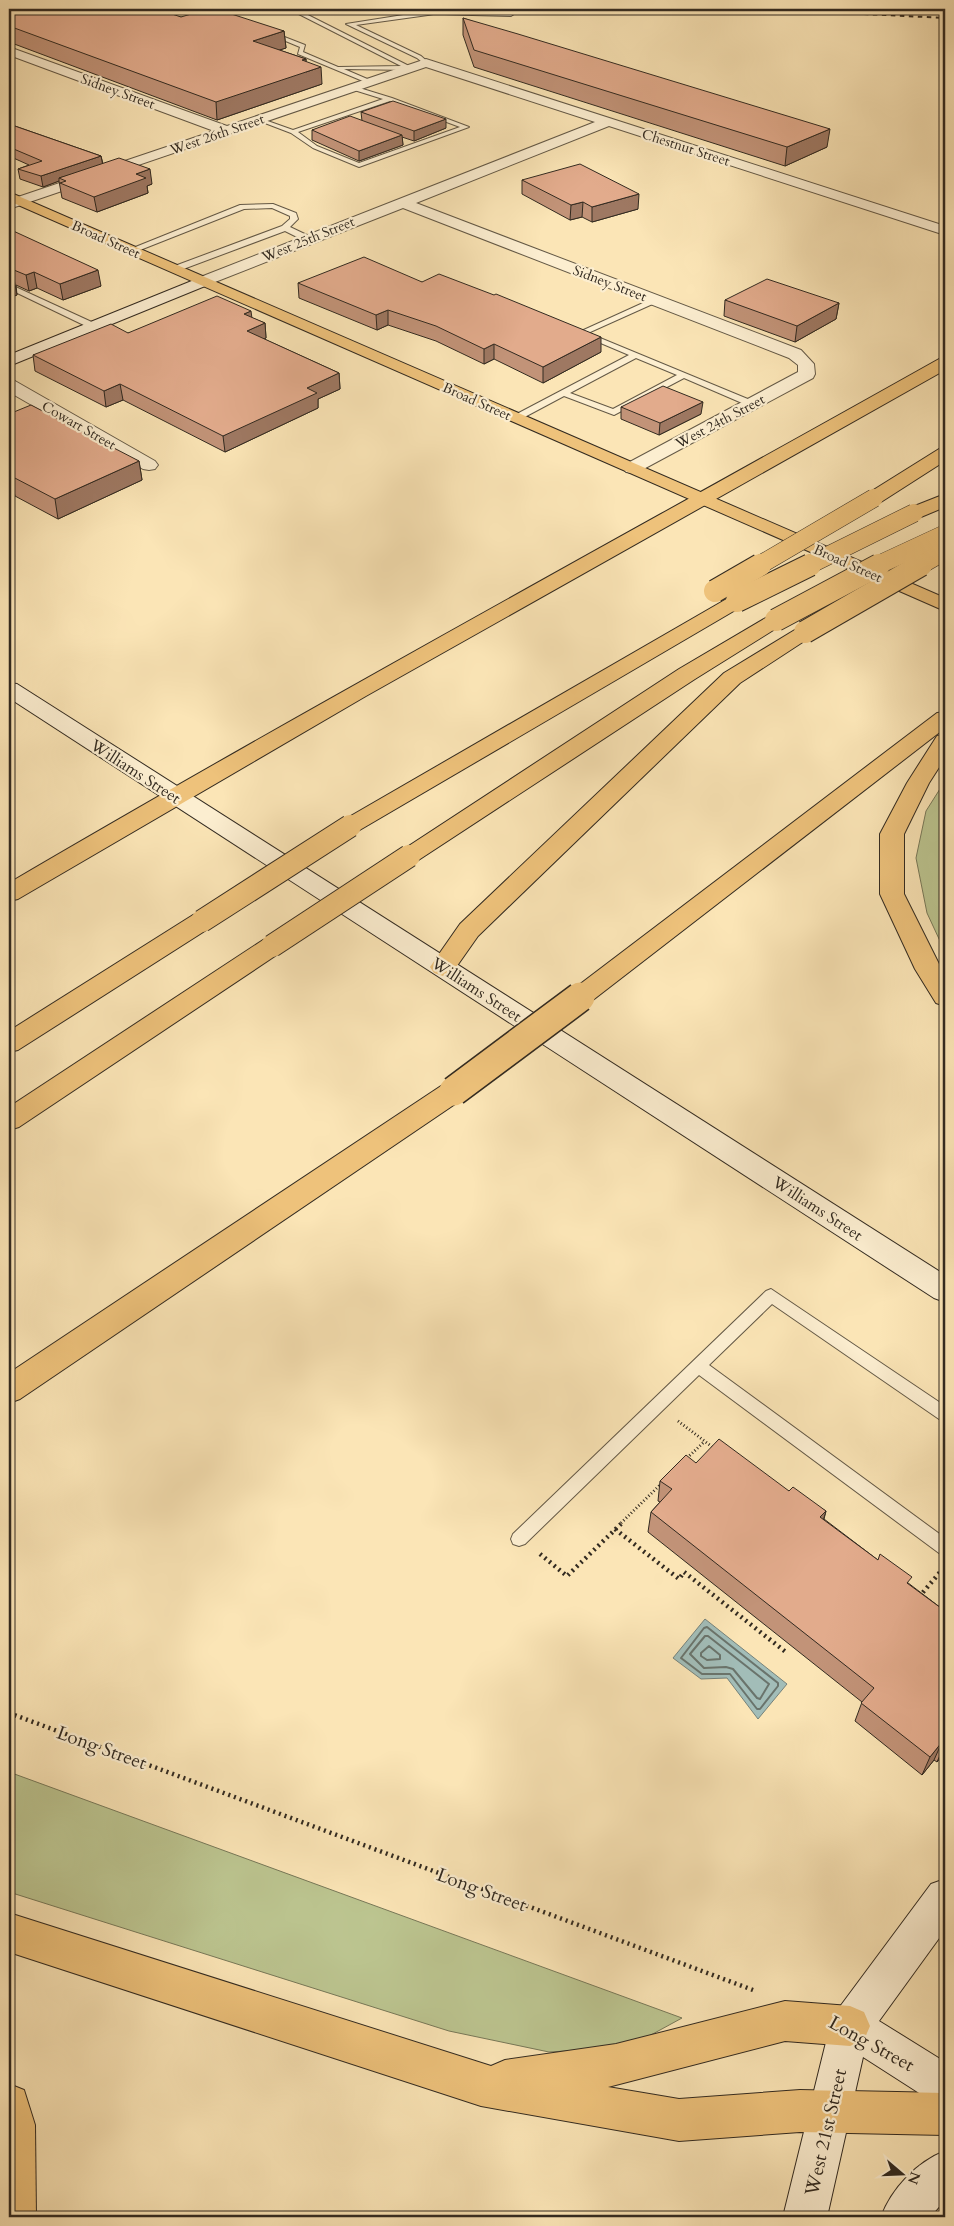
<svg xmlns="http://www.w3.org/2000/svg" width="954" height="2226" viewBox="0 0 954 2226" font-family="Cardo,serif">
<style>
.green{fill:#bcc590;stroke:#777858}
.water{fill:#a2bdb8;stroke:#75827b}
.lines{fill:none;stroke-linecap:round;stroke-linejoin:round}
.shore{stroke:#6a746c;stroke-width:2}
.lane-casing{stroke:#645946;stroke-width:2}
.street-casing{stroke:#645946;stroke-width:2}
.secondary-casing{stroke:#322a20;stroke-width:2}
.primary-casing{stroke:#322a20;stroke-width:2}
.highway-casing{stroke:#322a20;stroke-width:2}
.path-far1{stroke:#322a20;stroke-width:3;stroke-dasharray:1 2.5;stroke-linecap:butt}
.path{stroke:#322a20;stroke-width:4.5;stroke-dasharray:2 4;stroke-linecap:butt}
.lane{fill:#fceed0;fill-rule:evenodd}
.street{fill:#fceed0;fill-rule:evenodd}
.secondary{fill:#fceed0;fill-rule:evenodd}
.primary{fill:#eec27b;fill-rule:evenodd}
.highway{fill:#eec27b;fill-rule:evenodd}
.rail{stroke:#322a20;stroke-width:2;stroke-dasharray:4.5 4.5;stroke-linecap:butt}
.highway-bridge-far2-casing{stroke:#322a20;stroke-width:19;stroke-linecap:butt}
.highway-bridge-far1-casing{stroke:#322a20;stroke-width:24;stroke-linecap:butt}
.highway-bridge-casing{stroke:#322a20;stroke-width:32;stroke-linecap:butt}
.highway-bridge-far2{stroke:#eec27b;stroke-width:18}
.highway-bridge-far1{stroke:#eec27b;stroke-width:22}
.highway-bridge{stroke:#eec27b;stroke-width:29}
.wall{fill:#c29378;stroke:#322a20}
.shaded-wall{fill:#9e7862;stroke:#322a20}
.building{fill:#e2ab8c;stroke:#322a20}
.labels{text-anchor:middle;stroke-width:4.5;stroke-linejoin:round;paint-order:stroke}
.far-street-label{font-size:14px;fill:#322a20;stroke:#fceed0}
.street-label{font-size:16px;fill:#322a20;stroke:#fceed0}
.near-street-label{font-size:19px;fill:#322a20;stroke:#fceed0}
</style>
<rect width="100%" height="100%" fill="#fbe5b6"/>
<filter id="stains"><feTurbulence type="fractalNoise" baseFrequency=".004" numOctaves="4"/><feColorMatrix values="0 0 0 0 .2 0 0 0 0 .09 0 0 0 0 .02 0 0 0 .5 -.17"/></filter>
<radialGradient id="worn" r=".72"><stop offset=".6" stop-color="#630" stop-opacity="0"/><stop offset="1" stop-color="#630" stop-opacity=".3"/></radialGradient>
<!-- green -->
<g class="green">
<path d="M 945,781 L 945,946 L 940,941 L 927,913 L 916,858 L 926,811 Z"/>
<path d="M 9,1772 L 682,2018 L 649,2036 L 614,2048 L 549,2052 L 449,2031 L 9,1892 Z"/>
</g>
<!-- water -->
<path class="water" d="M 705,1619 L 787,1684 L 758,1719 L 727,1678 L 701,1679 L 673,1658 Z"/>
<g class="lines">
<!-- shore -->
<g class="shore">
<path d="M 707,1627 L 778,1683 L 778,1686 L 760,1709 L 757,1709 L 730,1674 L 702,1674 L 681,1658 L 704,1628 Z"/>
<path d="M 705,1636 L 708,1636 L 769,1684 L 760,1699 L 757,1698 L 733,1669 L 726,1667 L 704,1668 L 690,1654 Z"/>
<path d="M 709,1646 L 720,1655 L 720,1659 L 707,1660 L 701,1656 L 701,1653 Z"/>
</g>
<!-- lane casing -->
<g class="lane-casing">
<g id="lane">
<path d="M 194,9 L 215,9 L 202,13 Z"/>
<path d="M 289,9 L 296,9 L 413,68 L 410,70 L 344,69 L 372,81 L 370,84 L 298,54 L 300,47 L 264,32 L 269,31 L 305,45 L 303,52 L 338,67 L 401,66 Z"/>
<path d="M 435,10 L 511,12 L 514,14 L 511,16 L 435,14 L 356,25 L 421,56 L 429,63 L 426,65 L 417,58 L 346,24 Z"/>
<path d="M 353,86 L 392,98 L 469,127 L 359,167 L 313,148 L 291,133 L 257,120 L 262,119 L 293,130 L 383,99 L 351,89 ZM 390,101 L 460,127 L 359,163 L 317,146 L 298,132 Z"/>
<path d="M 273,204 L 296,213 L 298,219 L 290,227 L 311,237 L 311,241 L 305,241 L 285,231 L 178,271 L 172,271 L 172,267 L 282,226 L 290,219 L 290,216 L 272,208 L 244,209 L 135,252 L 128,250 L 240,205 Z"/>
<path d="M 9,284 L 96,324 L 97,326 L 90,328 L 9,289 Z"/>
<path d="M 654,298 L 658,300 L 657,302 L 588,333 L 755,402 L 755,406 L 749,406 L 684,378 L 614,415 L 564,396 L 519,420 L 513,420 L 513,416 L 629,355 L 577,333 ZM 636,358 L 677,375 L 613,409 L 570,393 Z"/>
<path d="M 771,1289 L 945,1406 L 945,1421 L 939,1419 L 772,1304 L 709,1365 L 945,1538 L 945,1555 L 939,1553 L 699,1375 L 525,1544 L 519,1546 L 513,1544 L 511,1539 L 513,1534 L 766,1291 Z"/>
</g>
</g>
<!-- street casing -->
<g class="street-casing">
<g id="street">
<path d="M 9,47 L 227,126 L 426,59 L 945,226 L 945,235 L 609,126 L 416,203 L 801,350 L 814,364 L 815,374 L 813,378 L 638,472 L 632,473 L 626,472 L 623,468 L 626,464 L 798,372 L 798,365 L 789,358 L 403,208 L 210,284 L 198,284 L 196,281 L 198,278 L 595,122 L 426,67 L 9,209 L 9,200 L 214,131 L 9,55 Z"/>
<path d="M 9,380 L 15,381 L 155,461 L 158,465 L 155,469 L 149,470 L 143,469 L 9,392 Z"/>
</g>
</g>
<!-- secondary casing -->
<g class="secondary-casing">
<g id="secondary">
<path d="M 204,276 L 210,278 L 212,281 L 210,284 L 9,366 L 9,355 Z"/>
<path d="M 9,683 L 17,684 L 945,1275 L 945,1302 L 934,1298 L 9,698 Z"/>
<path d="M 945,1879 L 945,1930 L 879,2021 L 945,2062 L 945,2106 L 930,2100 L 863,2057 L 827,2217 L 783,2217 L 830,2026 L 836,2012 L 931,1884 Z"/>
<path d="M 945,2151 L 945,2200 L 930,2217 L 881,2217 C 892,2188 917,2162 945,2151 Z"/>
</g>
</g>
<!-- primary casing -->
<g class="primary-casing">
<path id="primary" d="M 9,192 L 945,598 L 945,611 L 9,201 Z"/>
</g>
<!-- highway casing -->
<g class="highway-casing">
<g id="highway">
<path d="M 945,358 L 945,370 L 366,696 L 18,899 L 9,901 L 9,883 C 316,703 629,533 939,359 Z"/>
<path d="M 945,448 L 945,461 L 881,502 L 874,504 L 867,502 L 865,498 L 867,494 L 939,449 Z"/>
<path d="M 945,494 L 945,507 L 921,517 L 914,519 L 907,517 L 905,513 L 907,509 Z"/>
<path d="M 737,595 L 744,597 L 747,601 L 744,605 L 358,831 L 350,833 L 342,831 L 338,826 L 342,821 L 730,597 Z"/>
<path d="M 776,614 L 783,616 L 786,620 L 783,624 L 695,679 L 417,861 L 409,864 L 401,861 L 397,856 L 401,851 L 679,669 L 769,616 Z"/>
<path d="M 805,626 L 812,628 L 815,632 L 812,636 L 740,683 L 478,936 L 452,973 L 443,976 L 434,973 L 430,967 L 460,924 L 724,673 L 798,628 Z"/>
<path d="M 945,712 L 945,728 L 589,1003 L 580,1006 L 571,1003 L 567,997 L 571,991 L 937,713 Z"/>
<path d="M 945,734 L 945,758 L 929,783 L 904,834 L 904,894 L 945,976 L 945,1006 L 936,1003 L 915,969 L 880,894 L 880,834 L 907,783 L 937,736 Z"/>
<path d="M 202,913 L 211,915 L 214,921 L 211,927 L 18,1050 L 9,1052 L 9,1031 L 193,915 Z"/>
<path d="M 272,938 L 281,940 L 285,946 L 281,952 L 19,1127 L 9,1130 L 9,1107 L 263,940 Z"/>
<path d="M 454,1081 L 464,1084 L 468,1091 L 464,1098 L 20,1399 L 9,1403 L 9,1373 L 444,1084 Z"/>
<path d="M 9,1913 L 491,2066 L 505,2060 L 616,2044 L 785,2001 L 850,2006 L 864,2012 L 870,2026 L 864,2040 L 850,2046 L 785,2041 L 608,2087 L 679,2099 L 800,2090 L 945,2093 L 945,2135 L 800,2132 L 679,2141 L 481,2106 L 9,1952 Z"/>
<path d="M 9,2084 L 24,2090 L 35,2125 L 36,2217 L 9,2217 Z"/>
</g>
</g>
<!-- path-far1 -->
<g class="path-far1">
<path d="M 678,1421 L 715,1449"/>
<path d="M 687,1458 L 704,1442"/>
<path d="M 621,1523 L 661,1484"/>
</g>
<!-- path -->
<g class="path">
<path d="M 615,1529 L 679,1579 L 684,1572 L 787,1653"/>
<path d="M 540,1554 L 567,1576 L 623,1522"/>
<path d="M 919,1597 L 941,1571"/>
<path d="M 9,1713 L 753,1990"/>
</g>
<!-- lane -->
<use href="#lane" class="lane"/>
<!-- street -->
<use href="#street" class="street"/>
<!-- secondary -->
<use href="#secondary" class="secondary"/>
<!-- primary -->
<use href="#primary" class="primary"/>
<!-- highway -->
<use href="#highway" class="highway"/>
<!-- rail -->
<path class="rail" d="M 765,9 L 945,18"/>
<!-- highway-bridge-far2 casing -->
<g class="highway-bridge-far2-casing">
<g id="highway-bridge-far2">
<path d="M 758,566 L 874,498"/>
<path d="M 807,566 L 914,513"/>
<path d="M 876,566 L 945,534"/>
<path d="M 919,566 L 938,555"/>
</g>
</g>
<!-- highway-bridge-far1 casing -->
<g class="highway-bridge-far1-casing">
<g id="highway-bridge-far1">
<path d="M 715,591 L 760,565"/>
<path d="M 737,601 L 810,565"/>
<path d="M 776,620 L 879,565"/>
<path d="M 805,632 L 921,565"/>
<path d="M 202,921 L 350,826"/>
<path d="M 272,946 L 409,856"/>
</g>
</g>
<!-- highway-bridge casing -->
<g class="highway-bridge-casing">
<path id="highway-bridge" d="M 454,1091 L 580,997"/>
</g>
<!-- highway-bridge-far2 -->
<use href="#highway-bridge-far2" class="highway-bridge-far2"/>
<!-- highway-bridge-far1 -->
<use href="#highway-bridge-far1" class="highway-bridge-far1"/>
<!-- highway-bridge -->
<use href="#highway-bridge" class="highway-bridge"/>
</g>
<!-- wall -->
<g class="wall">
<path d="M 9,9 L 181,17 L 284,31 L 286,48 L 279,50 L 306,59 L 306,62 L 322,84 L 217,120 L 9,42 Z"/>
<path d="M 463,18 L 827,147 L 785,166 L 474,67 L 463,35 Z"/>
<path d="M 361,112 L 446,128 L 414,141 L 402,137 L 403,145 L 359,161 L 312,140 L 312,130 L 362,121 Z"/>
<path d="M 9,124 L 101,156 L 103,164 L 152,184 L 147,186 L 148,193 L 97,212 L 62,198 L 59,181 L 43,187 L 20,179 L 18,169 L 29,165 L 9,156 Z"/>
<path d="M 522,180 L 638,209 L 592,222 L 582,217 L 570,220 L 522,194 Z"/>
<path d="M 9,229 L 101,286 L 63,300 L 37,288 L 29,291 L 16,285 L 17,295 L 9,298 Z"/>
<path d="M 422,282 L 601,352 L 543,383 L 494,359 L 484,364 L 436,341 L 388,325 L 377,330 L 299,298 L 298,283 Z"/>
<path d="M 725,300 L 839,303 L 836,319 L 795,342 L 724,316 Z"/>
<path d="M 252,318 L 265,323 L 266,338 L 264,339 L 339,373 L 340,389 L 318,399 L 318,408 L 225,452 L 123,400 L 106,407 L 35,371 L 33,355 L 128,333 Z"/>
<path d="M 621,407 L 701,414 L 659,435 L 621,419 Z"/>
<path d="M 9,414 L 139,461 L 142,480 L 58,519 L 15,496 L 9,499 Z"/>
<path d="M 696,1463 L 789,1491 L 826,1511 L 824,1519 L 945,1611 L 945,1752 L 937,1762 L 934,1760 L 922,1775 L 855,1721 L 862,1702 L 648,1532 L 651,1512 L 660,1502 L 658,1501 L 660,1481 Z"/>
</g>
<!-- shaded-wall -->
<g class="shaded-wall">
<path d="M 284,31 L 286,48 L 254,58 L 253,41 Z"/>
<path d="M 306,59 L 306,72 L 321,67 L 322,84 L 217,120 L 216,102 Z"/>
<path d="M 446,119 L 446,128 L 414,141 L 414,131 Z"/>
<path d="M 830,129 L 827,147 L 785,166 L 787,147 Z"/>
<path d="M 402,135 L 403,145 L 359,161 L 359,151 Z"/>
<path d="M 101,156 L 103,166 L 59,178 L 59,181 L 43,187 L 41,176 Z"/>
<path d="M 150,169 L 152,184 L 147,186 L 148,193 L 97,212 L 94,197 L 136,174 Z"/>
<path d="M 639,194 L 638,209 L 592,222 L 592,207 Z"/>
<path d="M 583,202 L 582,217 L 570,220 L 571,205 Z"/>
<path d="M 98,270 L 101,286 L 63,300 L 60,284 Z"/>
<path d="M 34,272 L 37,288 L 29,291 L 26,275 Z"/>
<path d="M 14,279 L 17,295 L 9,298 L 9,282 Z"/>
<path d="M 839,303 L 836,319 L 795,342 L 797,326 Z"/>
<path d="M 388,310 L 388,325 L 377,330 L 376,315 Z"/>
<path d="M 251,311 L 253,326 L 244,314 Z"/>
<path d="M 265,323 L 266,338 L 248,346 L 247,331 Z"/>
<path d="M 601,337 L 601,352 L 543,383 L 543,367 Z"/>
<path d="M 494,344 L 494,359 L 484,364 L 484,349 Z"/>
<path d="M 339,373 L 340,389 L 318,399 L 318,408 L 225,452 L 223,436 L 307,388 Z"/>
<path d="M 120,384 L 123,400 L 106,407 L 104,391 Z"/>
<path d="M 703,402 L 701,414 L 659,435 L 660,423 Z"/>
<path d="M 139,461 L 142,480 L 58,519 L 55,499 Z"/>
<path d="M 11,476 L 15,496 L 9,499 L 9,477 Z"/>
<path d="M 826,1511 L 820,1531 L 820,1517 Z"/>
<path d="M 942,1742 L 934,1760 L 922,1775 L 930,1757 Z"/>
<path d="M 945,1744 L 945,1752 L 937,1762 Z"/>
</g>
<!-- building -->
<g class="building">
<path d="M 9,9 L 157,9 L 181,17 L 208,9 L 216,9 L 284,31 L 253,41 L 306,59 L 302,60 L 321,67 L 216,102 L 9,26 Z"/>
<path d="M 463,18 L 518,34 L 830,129 L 787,147 L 474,50 Z"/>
<path d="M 393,101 L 446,119 L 414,131 L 361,112 Z"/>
<path d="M 350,116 L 402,135 L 359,151 L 312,130 Z"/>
<path d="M 9,124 L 101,156 L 41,176 L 18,169 L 42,161 L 9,147 Z"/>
<path d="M 119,158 L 150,169 L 136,174 L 146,178 L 94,197 L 60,183 L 66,181 L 59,178 Z"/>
<path d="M 580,164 L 639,194 L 592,207 L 583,202 L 571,205 L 522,180 Z"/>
<path d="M 9,229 L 98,270 L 60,284 L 34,272 L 26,275 L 9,268 Z"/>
<path d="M 364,257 L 422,282 L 439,274 L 494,295 L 496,294 L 601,337 L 543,367 L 494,344 L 484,349 L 436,326 L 388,310 L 376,315 L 298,283 Z"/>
<path d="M 9,277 L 14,279 L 9,282 Z"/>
<path d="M 767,279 L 839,303 L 797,326 L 725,300 Z"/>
<path d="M 217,296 L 251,311 L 244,314 L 265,323 L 247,331 L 339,373 L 307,388 L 317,393 L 223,436 L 120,384 L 104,391 L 33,355 L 111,324 L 128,333 Z"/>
<path d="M 663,386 L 703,402 L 660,423 L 621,407 Z"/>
<path d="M 31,405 L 139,461 L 55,499 L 11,476 L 9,477 L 9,414 Z"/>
<path d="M 719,1439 L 789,1491 L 793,1487 L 826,1511 L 820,1517 L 878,1560 L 880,1554 L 912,1577 L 907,1583 L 945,1611 L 945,1744 L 942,1742 L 930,1757 L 861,1703 L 874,1688 L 651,1512 L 672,1489 L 660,1481 L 686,1455 L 696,1463 Z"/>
</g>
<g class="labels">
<!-- far-street labels -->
<g class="far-street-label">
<text transform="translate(118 91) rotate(20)" y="5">Sidney Street</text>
<text transform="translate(217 134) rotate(-19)" y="5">West 26th Street</text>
<text transform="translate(686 147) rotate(18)" y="5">Chestnut Street</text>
<text transform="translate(106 239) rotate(24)" y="5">Broad Street</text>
<text transform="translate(308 239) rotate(-22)" y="5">West 25th Street</text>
<text transform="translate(610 283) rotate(21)" y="5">Sidney Street</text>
<text transform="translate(477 401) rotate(24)" y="5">Broad Street</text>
<text transform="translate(720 421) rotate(-28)" y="5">West 24th Street</text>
<text transform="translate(79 425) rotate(30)" y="5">Cowart Street</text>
<text transform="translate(848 563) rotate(24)" y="5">Broad Street</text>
</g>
<!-- street labels -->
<g class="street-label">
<text transform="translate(136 771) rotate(33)" y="6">Williams Street</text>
<text transform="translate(477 989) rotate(33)" y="6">Williams Street</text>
<text transform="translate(818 1208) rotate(33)" y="6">Williams Street</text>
</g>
<!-- near-street labels -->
<g class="near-street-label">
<text transform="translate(102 1747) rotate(20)" y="7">Long Street</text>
<text transform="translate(482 1889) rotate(20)" y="7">Long Street</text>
<text transform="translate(872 2043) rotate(29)" y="7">Long Street</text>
<text transform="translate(825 2132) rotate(-77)" y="7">West 21st Street</text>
</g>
</g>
<!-- margin -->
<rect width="954" height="2226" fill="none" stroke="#fbe5b6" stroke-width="30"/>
<rect x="10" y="10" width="934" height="2206" fill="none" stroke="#322a20" stroke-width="2.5"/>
<rect x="15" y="15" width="924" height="2196" fill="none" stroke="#322a20"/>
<!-- north arrow -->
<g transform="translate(902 2174) rotate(109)" stroke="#fceed0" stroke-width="4" paint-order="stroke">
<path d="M0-4L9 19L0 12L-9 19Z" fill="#322a20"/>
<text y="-8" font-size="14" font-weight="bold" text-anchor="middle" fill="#322a20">N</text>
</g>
<rect width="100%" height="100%" filter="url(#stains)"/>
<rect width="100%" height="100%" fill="url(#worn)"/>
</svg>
